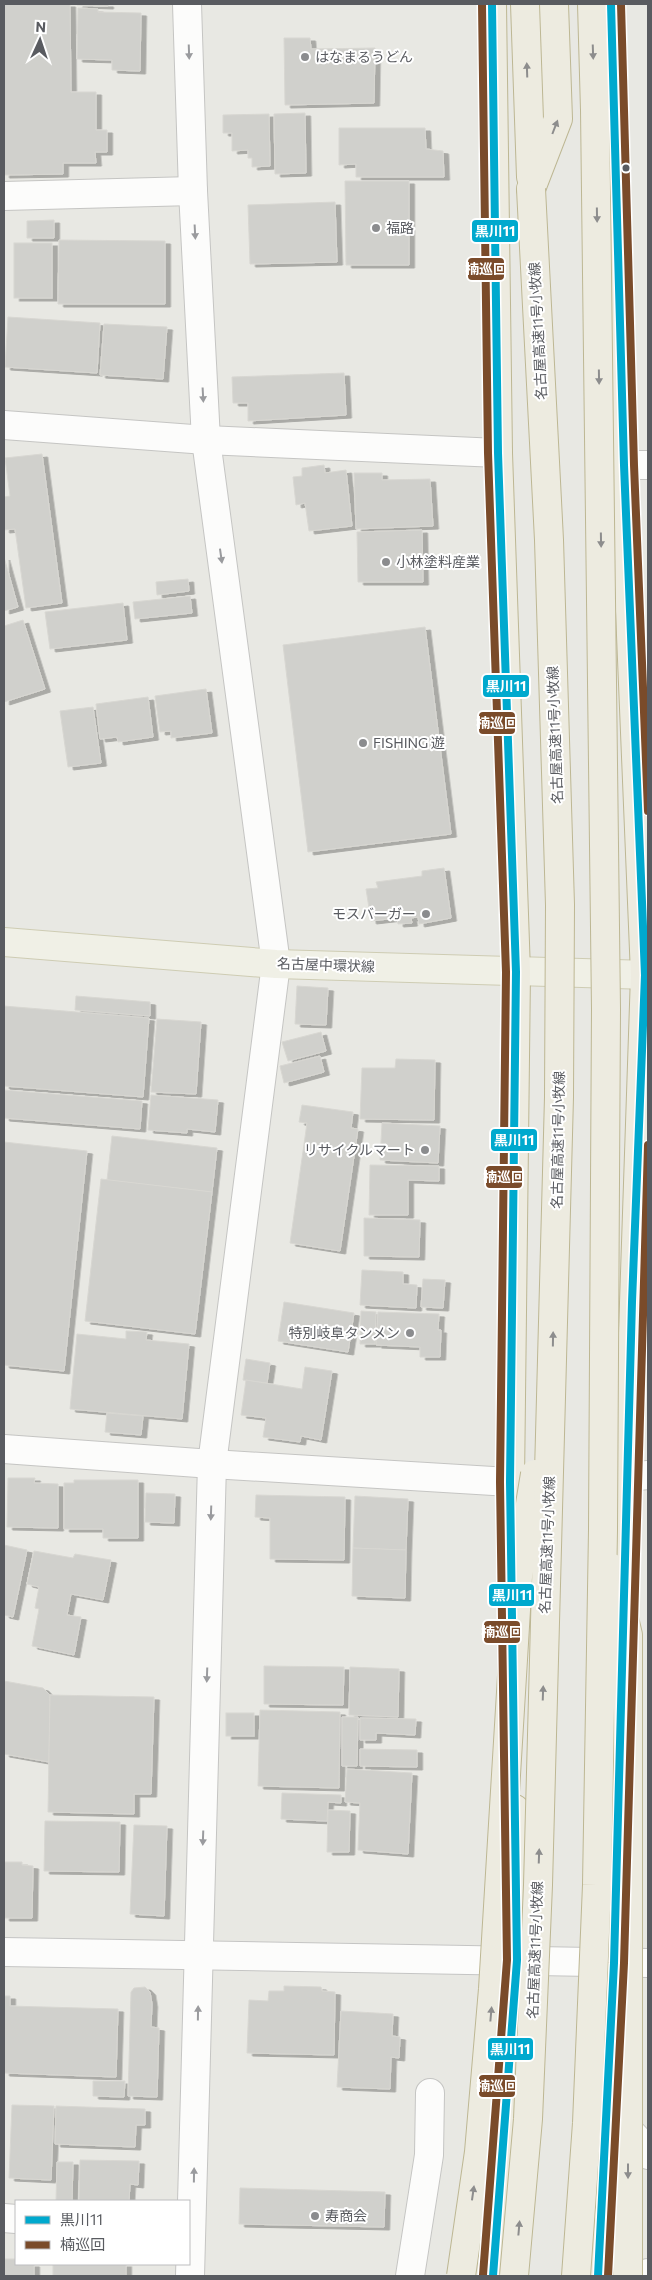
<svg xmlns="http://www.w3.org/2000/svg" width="652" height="2280" viewBox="0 0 652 2280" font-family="Commissioner,'Noto Sans JP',sans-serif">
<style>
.building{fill:#d0d0cc;stroke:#d8d7d2;filter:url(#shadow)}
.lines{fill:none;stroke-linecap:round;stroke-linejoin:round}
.street-casing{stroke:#c5c5c3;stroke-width:30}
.secondary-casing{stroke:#c5c5c4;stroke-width:30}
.primary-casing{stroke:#ceccb3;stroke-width:30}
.highway-casing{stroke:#bdb793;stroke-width:30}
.street{stroke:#fcfcfb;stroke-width:28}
.secondary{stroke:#fcfcfb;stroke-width:28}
.primary{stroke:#f0f0e6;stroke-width:28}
.highway{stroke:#edebe0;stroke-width:28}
.highway-bridge-casing{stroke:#bdb793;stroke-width:30;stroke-linecap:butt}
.highway-bridge{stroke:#edebe0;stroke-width:28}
.bus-1-casing{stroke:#fff;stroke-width:11}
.bus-2-casing{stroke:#fff;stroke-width:11}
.bus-1{stroke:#00a9ce;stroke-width:8}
.bus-2{stroke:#7a4b2a;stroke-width:8}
.oneway{fill:#9a9b9e}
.oneway2{fill:#8d8d8d}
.poi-dot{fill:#8b8c8e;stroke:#fff;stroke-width:2}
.bus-dot{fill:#595b60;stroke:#fff;stroke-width:2}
.labels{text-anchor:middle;stroke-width:4;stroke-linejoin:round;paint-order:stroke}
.poi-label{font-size:14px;fill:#595b60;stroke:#fff;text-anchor:start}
.street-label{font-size:14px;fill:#595b60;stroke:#fff}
.line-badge{stroke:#fff;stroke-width:2}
.badge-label{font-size:14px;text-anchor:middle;font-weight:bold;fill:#fff}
</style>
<defs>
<filter id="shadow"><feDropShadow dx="5.5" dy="3" stdDeviation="0" flood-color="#0004"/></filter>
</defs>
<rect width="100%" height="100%" fill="#e8e8e3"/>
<!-- building -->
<g class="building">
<path d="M 4,4 L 70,4 L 71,92 L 96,92 L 96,130 L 107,130 L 107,152 L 95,152 L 96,163 L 63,163 L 63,174 L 4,175 Z"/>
<path d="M 77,4 L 108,4 L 108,6 L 77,5 Z"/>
<path d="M 78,8 L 98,9 L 98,12 L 141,13 L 140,71 L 112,70 L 112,60 L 77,59 Z"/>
<path d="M 284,38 L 310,38 L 311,49 L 375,48 L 374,103 L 285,105 Z"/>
<path d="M 305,113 L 306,173 L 275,174 L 274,114 Z"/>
<path d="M 269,114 L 270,166 L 252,167 L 252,158 L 248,158 L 248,150 L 232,151 L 232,133 L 223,133 L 223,115 Z"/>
<path d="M 339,128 L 425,128 L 426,149 L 443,151 L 444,177 L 356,177 L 356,164 L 339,165 Z"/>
<path d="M 345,181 L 409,181 L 409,265 L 346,265 Z"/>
<path d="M 335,202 L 337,262 L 250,264 L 248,205 Z"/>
<path d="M 54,220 L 54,238 L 27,238 L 27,221 Z"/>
<path d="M 59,240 L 165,241 L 165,304 L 58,304 Z"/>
<rect x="14" y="243" width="38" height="55"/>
<path d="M 8,317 L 100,323 L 97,373 L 5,367 Z"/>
<path d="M 104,324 L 167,327 L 163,379 L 100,375 Z"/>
<path d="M 344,373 L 346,415 L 248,421 L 248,403 L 233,403 L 232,377 Z"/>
<path d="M 42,454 L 62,603 L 26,608 L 15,529 L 4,530 L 4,497 L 10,496 L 5,458 Z"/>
<path d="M 324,465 L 325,473 L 346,470 L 352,526 L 309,531 L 305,503 L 296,505 L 293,477 L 302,476 L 302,468 Z"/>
<path d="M 354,473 L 382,473 L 382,480 L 430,479 L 433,526 L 356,529 Z"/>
<path d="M 422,530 L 423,582 L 358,582 L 357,532 Z"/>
<path d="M 4,557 L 18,607 L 4,611 Z"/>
<path d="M 188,579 L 189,591 L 157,595 L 156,582 Z"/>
<path d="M 190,596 L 192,613 L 135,619 L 133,602 Z"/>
<path d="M 123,603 L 127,640 L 50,649 L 45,612 Z"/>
<path d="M 23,620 L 45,689 L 4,702 L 4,626 Z"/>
<path d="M 425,627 L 451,834 L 308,852 L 283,645 Z"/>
<path d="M 206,689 L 212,733 L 171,738 L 171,731 L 160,732 L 155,696 Z"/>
<path d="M 148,697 L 153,737 L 118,742 L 117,737 L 100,739 L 96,704 Z"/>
<path d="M 93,707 L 101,763 L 68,767 L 60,711 Z"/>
<path d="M 444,868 L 451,918 L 419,924 L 418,917 L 411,918 L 412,923 L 398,924 L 397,918 L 371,921 L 366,889 L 378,888 L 376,882 L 422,876 L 422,871 Z"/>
<path d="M 297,986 L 328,988 L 326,1025 L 295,1024 Z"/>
<path d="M 76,996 L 150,1002 L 150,1016 L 75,1010 Z"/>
<path d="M 4,1006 L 149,1018 L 143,1097 L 4,1086 Z"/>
<path d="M 157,1019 L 201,1022 L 196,1094 L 151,1092 Z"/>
<path d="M 321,1032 L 326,1051 L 288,1061 L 282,1042 Z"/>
<path d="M 320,1056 L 324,1072 L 284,1083 L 280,1066 Z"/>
<path d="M 396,1059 L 435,1060 L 434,1120 L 360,1119 L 362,1068 L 395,1068 Z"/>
<path d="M 4,1090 L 142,1101 L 140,1129 L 4,1118 Z"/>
<path d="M 151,1095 L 218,1100 L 215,1132 L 187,1129 L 187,1133 L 148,1130 Z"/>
<path d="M 302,1105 L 353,1112 L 351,1128 L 358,1129 L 340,1251 L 290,1243 L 307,1123 L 299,1122 Z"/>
<path d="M 382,1123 L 440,1126 L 438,1163 L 380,1160 Z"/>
<path d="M 112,1136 L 217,1148 L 212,1192 L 107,1180 Z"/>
<path d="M 4,1142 L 87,1151 L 64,1371 L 4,1365 Z"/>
<path d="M 370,1165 L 439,1166 L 439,1181 L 408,1180 L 408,1215 L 369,1215 Z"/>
<path d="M 101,1179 L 212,1192 L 195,1334 L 85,1321 Z"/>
<path d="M 364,1218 L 420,1220 L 419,1257 L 364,1256 Z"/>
<path d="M 362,1270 L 403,1272 L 403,1284 L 417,1285 L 416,1308 L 360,1305 Z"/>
<path d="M 423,1279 L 445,1280 L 443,1308 L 421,1307 Z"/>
<path d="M 284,1302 L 354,1313 L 348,1352 L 278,1341 Z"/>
<path d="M 361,1311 L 376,1312 L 375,1344 L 360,1344 Z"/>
<path d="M 378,1312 L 439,1314 L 438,1330 L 441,1330 L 440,1357 L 420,1357 L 420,1347 L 376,1345 Z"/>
<path d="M 126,1331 L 147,1332 L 146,1340 L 189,1344 L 182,1419 L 70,1409 L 77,1334 L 126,1339 Z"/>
<path d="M 246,1359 L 270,1363 L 267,1383 L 243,1380 Z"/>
<path d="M 305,1367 L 332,1371 L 321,1440 L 301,1436 L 300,1442 L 263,1437 L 266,1418 L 241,1415 L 246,1380 L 302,1389 Z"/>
<path d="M 107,1413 L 143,1416 L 141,1435 L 105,1432 Z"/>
<path d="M 8,1478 L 35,1478 L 34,1483 L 58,1484 L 58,1528 L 7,1527 Z"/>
<path d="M 74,1480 L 138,1480 L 138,1538 L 103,1538 L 103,1529 L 64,1529 L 64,1483 L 74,1483 Z"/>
<path d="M 146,1493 L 175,1494 L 174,1523 L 145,1522 Z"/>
<path d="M 256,1495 L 345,1497 L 344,1560 L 270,1559 L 270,1518 L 255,1517 Z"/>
<path d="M 355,1496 L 408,1499 L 406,1550 L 353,1548 Z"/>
<path d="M 4,1545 L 27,1550 L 13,1617 L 4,1615 Z"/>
<path d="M 353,1548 L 406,1550 L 405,1598 L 352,1596 Z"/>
<path d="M 34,1551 L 73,1558 L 75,1554 L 111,1560 L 103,1600 L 71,1594 L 67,1615 L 81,1617 L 74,1655 L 32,1646 L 39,1609 L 35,1608 L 39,1587 L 27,1584 Z"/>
<path d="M 264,1666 L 344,1667 L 343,1705 L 264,1704 Z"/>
<path d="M 350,1667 L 399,1669 L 398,1717 L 349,1715 Z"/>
<path d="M 4,1681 L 43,1688 L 50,1695 L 49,1762 L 4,1754 Z"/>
<path d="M 50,1695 L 154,1697 L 151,1794 L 134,1794 L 134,1814 L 48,1812 Z"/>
<path d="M 260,1710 L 340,1712 L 339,1788 L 258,1786 Z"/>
<rect x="226" y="1713" width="28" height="23"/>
<path d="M 342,1717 L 358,1717 L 357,1766 L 342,1766 Z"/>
<path d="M 360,1718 L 416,1719 L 415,1735 L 376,1733 L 376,1740 L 360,1740 Z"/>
<path d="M 360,1749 L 417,1750 L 417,1767 L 360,1766 Z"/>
<path d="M 347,1769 L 412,1773 L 408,1854 L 358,1850 L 360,1803 L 345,1802 Z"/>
<path d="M 282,1793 L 341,1795 L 341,1803 L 328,1802 L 327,1821 L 281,1819 Z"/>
<path d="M 328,1810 L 350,1811 L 349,1852 L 327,1852 Z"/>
<path d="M 45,1821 L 120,1822 L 119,1872 L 44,1871 Z"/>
<path d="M 134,1825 L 167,1826 L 164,1916 L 130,1914 Z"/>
<path d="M 4,1862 L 22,1862 L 22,1865 L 33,1866 L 32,1918 L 4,1918 Z"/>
<path d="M 284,1986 L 321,1987 L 322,1991 L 335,1992 L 334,2055 L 247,2053 L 249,2000 L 268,2001 L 269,1991 L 284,1991 Z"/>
<path d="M 145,1987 L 150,1992 L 152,2004 L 151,2027 L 159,2028 L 157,2097 L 128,2096 L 131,1992 L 134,1988 Z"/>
<path d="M 4,1996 L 10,1996 L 10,2006 L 118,2009 L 116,2077 L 4,2073 Z"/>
<path d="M 341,2011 L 393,2014 L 392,2036 L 400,2037 L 399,2058 L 391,2057 L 390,2089 L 337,2087 Z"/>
<path d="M 93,2081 L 125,2081 L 124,2097 L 93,2096 Z"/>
<path d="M 12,2105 L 54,2106 L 51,2180 L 9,2178 Z"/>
<path d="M 56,2106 L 145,2109 L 145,2125 L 136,2125 L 135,2147 L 55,2144 Z"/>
<path d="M 80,2160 L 139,2161 L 138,2185 L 130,2184 L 129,2201 L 79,2200 Z"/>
<path d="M 57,2162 L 73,2162 L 72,2201 L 56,2201 Z"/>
<path d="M 240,2188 L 385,2192 L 384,2227 L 239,2224 Z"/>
<path d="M 4,2259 L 16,2259 L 16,2264 L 34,2264 L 34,2276 L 4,2276 Z"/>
<rect x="53" y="2264" width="73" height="12"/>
</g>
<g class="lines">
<!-- street casing -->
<g class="street-casing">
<g id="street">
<path d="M 187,4 L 193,191 L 206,440 L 276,964 L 212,1464 L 190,2276"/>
<path d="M 4,196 L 193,191"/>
<path d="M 4,425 L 206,440 L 498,453"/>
<path d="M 624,465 L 648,465"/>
<path d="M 4,1449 L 212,1464 L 510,1482"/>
<path d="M 628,1477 L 648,1475"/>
<path d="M 616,2117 L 636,2138 L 648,2155"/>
<path d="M 4,2218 L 16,2219"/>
<path d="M 410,2276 L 429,2155 L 430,2093"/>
<path d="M 648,2276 L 648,2273"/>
</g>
</g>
<!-- secondary casing -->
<g class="secondary-casing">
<path id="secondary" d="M 4,1952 L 648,1963"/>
</g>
<!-- primary casing -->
<g class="primary-casing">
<path id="primary" d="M 4,942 L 276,964 L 648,975"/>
</g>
<!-- highway casing -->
<g class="highway-casing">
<g id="highway">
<path d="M 492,4 L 498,453 L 516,972 L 510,1482 L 511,1573"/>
<path d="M 525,4 L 531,177"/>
<path d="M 611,4 L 624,465 L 645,975 L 624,1601"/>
<path d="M 531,189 L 558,119 L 554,4"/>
<path d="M 493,2276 L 517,1960 L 515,1809"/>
<path d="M 598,2276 L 615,1899"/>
</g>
</g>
<!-- street -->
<use href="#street" class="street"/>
<!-- secondary -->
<use href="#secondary" class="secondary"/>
<!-- primary -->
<use href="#primary" class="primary"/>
<!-- highway -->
<use href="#highway" class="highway"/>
<!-- highway-bridge casing -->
<g class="highway-bridge-casing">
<g id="highway-bridge">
<path d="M 612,1568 L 628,1635 L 628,2276"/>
<path d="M 461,2276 L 479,2152 L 493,1989 L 518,1577 L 535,1474"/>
<path d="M 514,2276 L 528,2119 L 538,1885 L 559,1097 L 560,905 L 549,540 L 531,189"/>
<path d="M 576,2276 L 587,2123 L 597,1885 L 603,1530 L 606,1009 L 595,110 L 592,4"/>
</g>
</g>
<!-- highway-bridge -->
<use href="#highway-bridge" class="highway-bridge"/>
<!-- bus-1 casing -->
<g class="bus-1-casing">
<g id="bus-1">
<path d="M 492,4 L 498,453 L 516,972 L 510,1482 L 517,1960 L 493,2276"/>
<path d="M 598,2276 L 614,1963 L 632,1302 L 645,975 L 624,465 L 611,4"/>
</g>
</g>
<!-- bus-2 casing -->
<g class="bus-2-casing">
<g id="bus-2">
<path d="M 482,4 L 488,453 L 506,972 L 500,1482 L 507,1960 L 483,2275"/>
<path d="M 621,4 L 634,465 L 648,811"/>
<path d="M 608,2276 L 624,1963 L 648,1145"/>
</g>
</g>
<!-- bus-1 -->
<use href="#bus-1" class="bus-1"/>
<!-- bus-2 -->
<use href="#bus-2" class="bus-2"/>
</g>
<!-- one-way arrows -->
<defs><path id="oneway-solid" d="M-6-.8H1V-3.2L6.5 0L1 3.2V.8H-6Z" transform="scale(1.25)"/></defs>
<g class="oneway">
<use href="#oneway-solid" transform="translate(189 52) rotate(88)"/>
<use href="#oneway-solid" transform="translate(195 232) rotate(87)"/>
<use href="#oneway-solid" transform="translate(203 395) rotate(87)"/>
<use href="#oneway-solid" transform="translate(221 556) rotate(82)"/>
<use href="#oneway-solid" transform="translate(211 1513) rotate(92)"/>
<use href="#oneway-solid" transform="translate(207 1675) rotate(92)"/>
<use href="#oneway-solid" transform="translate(203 1838) rotate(92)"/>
<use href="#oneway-solid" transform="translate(198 2013) rotate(-89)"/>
<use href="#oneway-solid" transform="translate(194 2175) rotate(-89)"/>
</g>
<g class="oneway2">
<use href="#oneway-solid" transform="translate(593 52) rotate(88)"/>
<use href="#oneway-solid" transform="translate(527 70) rotate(-92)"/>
<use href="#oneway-solid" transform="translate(555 127) rotate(-69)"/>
<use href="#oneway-solid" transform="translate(597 215) rotate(89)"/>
<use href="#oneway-solid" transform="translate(599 377) rotate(89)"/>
<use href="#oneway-solid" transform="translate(601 540) rotate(89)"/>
<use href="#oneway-solid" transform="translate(553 1339) rotate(-89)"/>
<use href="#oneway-solid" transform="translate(543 1693) rotate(-88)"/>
<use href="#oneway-solid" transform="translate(539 1856) rotate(-88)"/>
<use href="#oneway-solid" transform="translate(491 2014) rotate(-85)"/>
<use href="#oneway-solid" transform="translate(628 2171) rotate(90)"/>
<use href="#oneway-solid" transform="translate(473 2193) rotate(-82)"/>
<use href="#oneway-solid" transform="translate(519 2228) rotate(-85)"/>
</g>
<!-- markers -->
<g class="poi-dot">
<circle cx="305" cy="57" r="5"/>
<circle cx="376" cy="228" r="5"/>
<circle cx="386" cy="562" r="5"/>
<circle cx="363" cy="743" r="5"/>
<circle cx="426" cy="914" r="5"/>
<circle cx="425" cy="1150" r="5"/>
<circle cx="410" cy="1333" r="5"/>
<circle cx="315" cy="2216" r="5"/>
</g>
<circle class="bus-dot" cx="626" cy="168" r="4.5"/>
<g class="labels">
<!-- poi labels -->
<g class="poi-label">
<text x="315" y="62">はなまるうどん</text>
<text x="386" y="233">福路</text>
<text x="396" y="567">小林塗料産業</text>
<text x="373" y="748">FISHING 遊</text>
<text x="416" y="919" text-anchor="end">モスバーガー</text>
<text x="415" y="1155" text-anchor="end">リサイクルマート</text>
<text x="400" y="1338" text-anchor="end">特別岐阜タンメン</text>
<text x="325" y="2221">寿商会</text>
</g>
<!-- street labels -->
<g class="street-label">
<text transform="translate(538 331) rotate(-93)" y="5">名古屋高速11号小牧線</text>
<text transform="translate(555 735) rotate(-92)" y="5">名古屋高速11号小牧線</text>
<text transform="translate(326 965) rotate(2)" y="5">名古屋中環状線</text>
<text transform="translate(558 1140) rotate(-89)" y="5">名古屋高速11号小牧線</text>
<text transform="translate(547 1545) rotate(-88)" y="5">名古屋高速11号小牧線</text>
<text transform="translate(535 1950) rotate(-88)" y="5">名古屋高速11号小牧線</text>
</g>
</g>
<g class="line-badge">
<rect x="471" y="219" width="48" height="24" rx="5" fill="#00a9ce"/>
<rect x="467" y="257" width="38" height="24" rx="5" fill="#7a4b2a"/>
<rect x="482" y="674" width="48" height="24" rx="5" fill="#00a9ce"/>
<rect x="478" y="711" width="38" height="24" rx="5" fill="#7a4b2a"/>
<rect x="490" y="1128" width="48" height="24" rx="5" fill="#00a9ce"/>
<rect x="485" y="1165" width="38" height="24" rx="5" fill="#7a4b2a"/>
<rect x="488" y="1583" width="47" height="24" rx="5" fill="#00a9ce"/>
<rect x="483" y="1620" width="38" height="24" rx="5" fill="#7a4b2a"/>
<rect x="487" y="2037" width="47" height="24" rx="5" fill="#00a9ce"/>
<rect x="478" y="2074" width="38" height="24" rx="5" fill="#7a4b2a"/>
</g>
<g class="badge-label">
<text x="495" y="236">黒川11</text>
<text x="486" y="274">楠巡回</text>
<text x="506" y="691">黒川11</text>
<text x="497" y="728">楠巡回</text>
<text x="514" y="1145">黒川11</text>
<text x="504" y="1182">楠巡回</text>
<text x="512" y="1600">黒川11</text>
<text x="502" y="1637">楠巡回</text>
<text x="510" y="2054">黒川11</text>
<text x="497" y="2091">楠巡回</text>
</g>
<!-- border -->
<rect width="652" height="2280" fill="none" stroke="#595b60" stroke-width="10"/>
<!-- legend -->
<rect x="15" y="2200" width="175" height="65" fill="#ffffff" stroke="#bdbdbf"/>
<rect x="25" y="2216" width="25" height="8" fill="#00a9ce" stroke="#bdbdbf"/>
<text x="60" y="2225" font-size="15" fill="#595b60">黒川11</text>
<rect x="25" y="2241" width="25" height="8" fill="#7a4b2a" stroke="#bdbdbf"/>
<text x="60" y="2250" font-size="15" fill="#595b60">楠巡回</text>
<!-- north arrow -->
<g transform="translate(40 40) rotate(3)" stroke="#ffffff" stroke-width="4" paint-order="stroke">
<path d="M0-4L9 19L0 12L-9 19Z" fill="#595b60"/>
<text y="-8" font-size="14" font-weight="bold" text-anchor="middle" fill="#595b60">N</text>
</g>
</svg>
